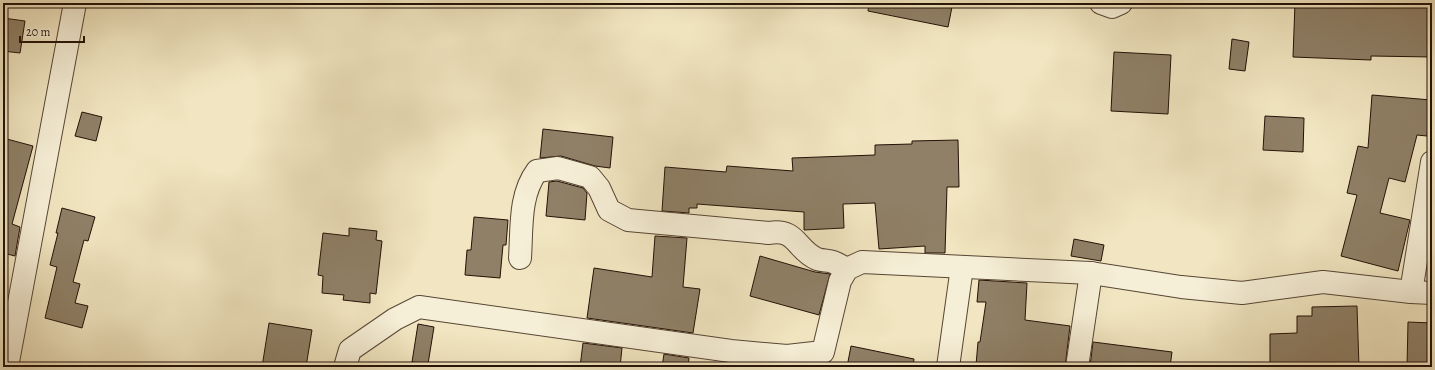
<svg xmlns="http://www.w3.org/2000/svg" width="1435" height="370" viewBox="0 0 1435 370" font-family="Alegreya,serif">
<style>
.building{fill:#8f8067;stroke:#241106}
.lines{fill:none;stroke-linecap:round;stroke-linejoin:round}
.minor-casing{stroke:#574635;stroke-width:24}
.minor{stroke:#f6efd7;stroke-width:22}
</style>
<rect width="100%" height="100%" fill="#f1e6c1"/>
<filter id="stains"><feTurbulence type="fractalNoise" baseFrequency=".005" numOctaves="4"/><feColorMatrix values="0 0 0 0 .2 0 0 0 0 .09 0 0 0 0 .02 0 0 0 .5 -.17"/></filter>
<radialGradient id="worn" r=".72"><stop offset=".6" stop-color="#630" stop-opacity="0"/><stop offset="1" stop-color="#630" stop-opacity=".3"/></radialGradient>
<!-- building -->
<g class="building">
<path d="M 869,3 L 934,3 L 952,7 L 948,27 L 868,11 Z"/>
<path d="M 1295,3 L 1432,3 L 1432,57 L 1371,56 L 1371,60 L 1293,57 Z"/>
<path d="M 3,18 L 25,21 L 20,53 L 3,51 Z"/>
<path d="M 1232,39 L 1249,42 L 1245,71 L 1229,69 Z"/>
<path d="M 1114,52 L 1171,55 L 1168,114 L 1111,111 Z"/>
<path d="M 1372,95 L 1431,100 L 1427,136 L 1417,135 L 1405,182 L 1389,178 L 1380,213 L 1410,220 L 1398,271 L 1341,256 L 1357,195 L 1347,193 L 1358,146 L 1368,148 Z"/>
<path d="M 82,112 L 102,117 L 96,141 L 75,136 Z"/>
<path d="M 1265,116 L 1304,118 L 1303,152 L 1263,150 Z"/>
<path d="M 543,129 L 613,137 L 610,168 L 595,166 L 561,156 L 540,158 Z"/>
<path d="M 3,138 L 33,146 L 12,224 L 20,227 L 15,256 L 3,253 Z"/>
<path d="M 958,140 L 959,187 L 947,187 L 945,253 L 925,253 L 925,246 L 879,249 L 875,203 L 843,204 L 844,228 L 804,230 L 804,212 L 697,204 L 697,208 L 689,208 L 689,213 L 662,211 L 665,167 L 726,172 L 727,166 L 793,171 L 792,158 L 875,155 L 875,145 L 912,144 L 912,141 Z"/>
<path d="M 557,181 L 583,188 L 587,193 L 585,220 L 546,216 L 549,182 Z"/>
<path d="M 62,208 L 95,217 L 88,241 L 84,240 L 73,282 L 80,284 L 75,303 L 88,306 L 82,328 L 45,318 L 57,267 L 50,265 L 58,233 L 56,233 Z"/>
<path d="M 474,217 L 508,220 L 506,245 L 503,245 L 500,278 L 465,275 L 467,250 L 471,250 Z"/>
<path d="M 349,228 L 377,231 L 376,240 L 382,241 L 376,294 L 370,293 L 370,303 L 343,300 L 344,295 L 322,293 L 323,276 L 318,275 L 323,233 L 349,236 Z"/>
<path d="M 655,236 L 687,238 L 683,287 L 700,289 L 693,333 L 587,318 L 594,268 L 652,277 Z"/>
<path d="M 1074,239 L 1104,245 L 1101,261 L 1071,256 Z"/>
<path d="M 760,256 L 815,272 L 830,274 L 819,315 L 750,296 Z"/>
<path d="M 979,280 L 1027,283 L 1025,320 L 1070,326 L 1065,367 L 991,367 L 976,365 L 978,342 L 980,342 L 986,302 L 977,302 Z"/>
<path d="M 1357,306 L 1359,367 L 1270,367 L 1270,334 L 1297,333 L 1297,316 L 1312,316 L 1312,307 Z"/>
<path d="M 1408,322 L 1432,323 L 1432,367 L 1407,367 Z"/>
<path d="M 269,323 L 312,330 L 306,367 L 262,367 Z"/>
<path d="M 418,324 L 434,327 L 428,364 L 412,362 Z"/>
<path d="M 1093,342 L 1172,352 L 1170,367 L 1090,367 Z"/>
<path d="M 583,343 L 622,348 L 620,367 L 580,367 Z"/>
<path d="M 851,346 L 914,359 L 913,367 L 847,367 Z"/>
<path d="M 664,354 L 689,358 L 688,367 L 662,367 Z"/>
</g>
<g class="lines">
<!-- minor casing -->
<g class="minor-casing">
<g id="minor">
<path d="M 1101,3 L 1112,7 L 1121,3"/>
<path d="M 520,258 C 522,228 519,195 537,171 L 558,168 L 590,177 L 599,188 L 609,210 L 628,220 L 769,233 C 797,228 796,250 817,259 C 822,261 828,260 833,262 C 838,264 843,267 847,269"/>
<path d="M 1411,292 L 1432,162"/>
<path d="M 7,367 L 75,3"/>
<path d="M 345,367 L 350,350 L 395,319 L 419,307 L 731,351 L 787,356 L 823,352 L 840,281 L 847,269 L 862,262 L 1091,273 L 1181,287 L 1242,293 L 1323,282 L 1411,292 L 1432,293"/>
<path d="M 948,367 L 962,267"/>
<path d="M 1077,367 L 1091,273"/>
</g>
</g>
<!-- minor -->
<use href="#minor" class="minor"/>
</g>
<!-- margin -->
<rect width="1435" height="370" fill="none" stroke="#f1e6c1" stroke-width="16"/>
<rect x="4" y="4" width="1427" height="362" fill="none" stroke="#241106" stroke-width="2"/>
<rect x="8" y="8" width="1419" height="354" fill="none" stroke="#241106"/>
<!-- scale -->
<path d="M20 36v6h64v-6" fill="none" stroke="#241106" stroke-width="2"/>
<text x="26" y="36" font-size="12" fill="#241106" stroke="#f6efd7" stroke-width="3" paint-order="stroke">20 m</text>
<rect width="100%" height="100%" filter="url(#stains)"/>
<rect width="100%" height="100%" fill="url(#worn)"/>
</svg>
